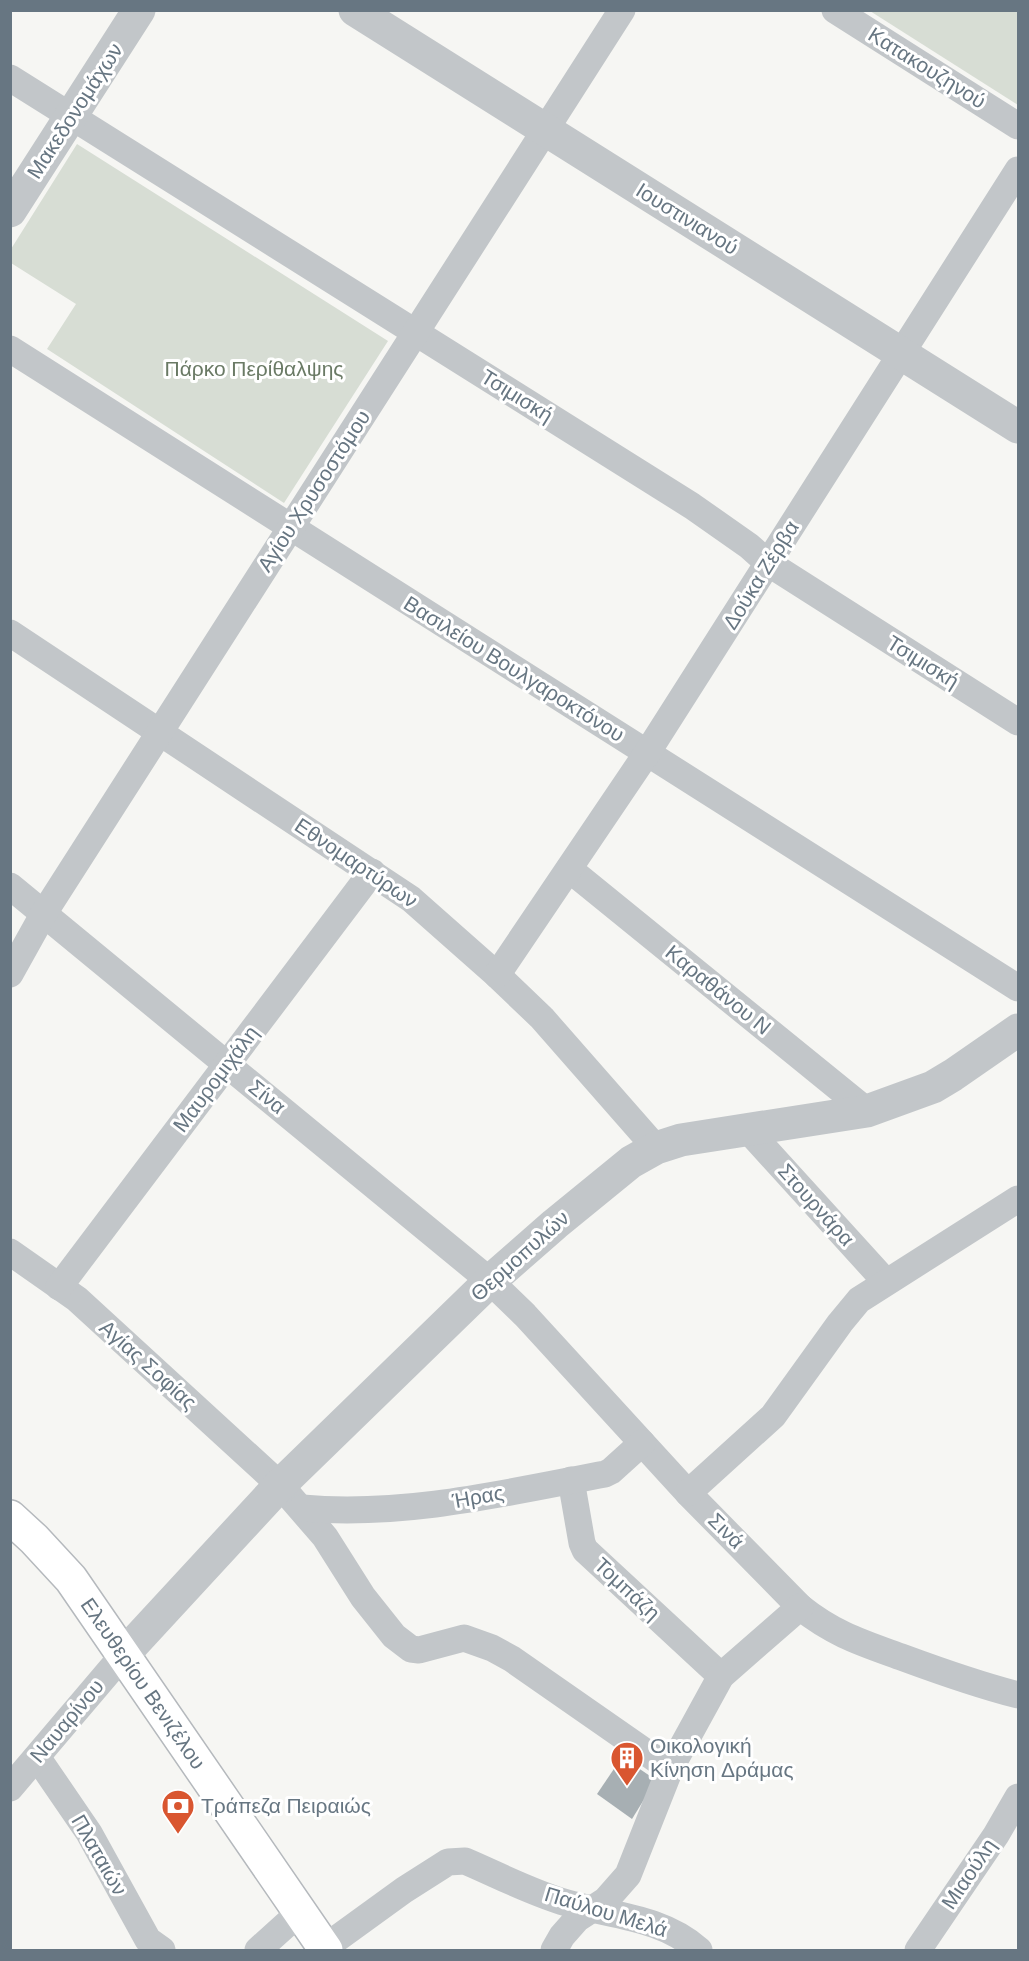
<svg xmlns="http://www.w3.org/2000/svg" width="1029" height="1961" viewBox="0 0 1029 1961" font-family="'DM Sans',sans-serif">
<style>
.green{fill:#d7ddd4}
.building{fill:#a7afb3}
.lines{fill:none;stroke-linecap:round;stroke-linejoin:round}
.secondary-casing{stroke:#b5b9bd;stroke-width:36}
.minor{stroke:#c2c6c9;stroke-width:27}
.tertiary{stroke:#c2c6c9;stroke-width:33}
.secondary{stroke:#fff;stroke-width:33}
.labels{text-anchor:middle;stroke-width:6;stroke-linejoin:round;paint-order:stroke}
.street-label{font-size:21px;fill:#677682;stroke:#fff}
.park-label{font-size:21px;fill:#6a7a65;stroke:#fff}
.poi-label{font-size:21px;fill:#677682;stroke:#fff;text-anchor:start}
</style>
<rect width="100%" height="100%" fill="#f6f6f3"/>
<!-- green -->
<g class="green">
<path d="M 870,11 L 1018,11 L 1018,105 Z"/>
<path d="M 77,144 L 388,341 L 284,503 L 47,349 L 76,304 L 11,263 L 11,249 Z"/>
</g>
<!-- building -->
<path class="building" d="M 622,1757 L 656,1780 L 632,1819 L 597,1794 Z"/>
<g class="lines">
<!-- secondary casing -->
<g class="secondary-casing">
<g id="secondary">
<path id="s1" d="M 10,1517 L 34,1539 L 71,1579 L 326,1950"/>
</g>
</g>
<!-- minor -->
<g class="minor">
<path d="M 835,10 L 1018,126"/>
<path d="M 10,78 L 692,506 L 749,546 L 768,563 L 1018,722"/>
<path d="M 10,349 L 1018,988"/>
<path d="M 10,633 L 411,899 L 497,975 L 542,1018 L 656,1148"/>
<path d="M 569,869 L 867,1111"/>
<path d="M 10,886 L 490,1281 L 525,1315 L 688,1493 L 800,1607 C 835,1635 863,1643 904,1658 C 942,1672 979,1685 1018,1695"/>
<path d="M 10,974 L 44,913 L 622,10"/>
<path d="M 497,975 L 647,753 L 1018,170"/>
<path d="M 747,1129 L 886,1282"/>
<path d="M 10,1252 L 77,1299 L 280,1485 L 325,1537 L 363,1597 L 394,1636 L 411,1649 L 419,1650 L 464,1638 L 492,1648 L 512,1659 L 670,1769"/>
<path d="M 59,1287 L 372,872"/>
<path d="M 571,1480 L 582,1543 L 585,1550 L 721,1676"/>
<path d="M 688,1493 L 773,1416 L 840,1323 L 859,1300 L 1018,1199"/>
<path d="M 302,1508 C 404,1517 505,1493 605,1474 L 611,1471 L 642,1443"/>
<path d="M 37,1757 L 89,1833 L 148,1940 L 162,1950"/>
<path d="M 10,1788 L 123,1655"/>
<path d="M 324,1948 L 404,1890 L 448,1862 L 465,1861 C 498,1875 532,1893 567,1903 C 613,1916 662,1917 699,1950"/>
<path d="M 258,1950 L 299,1913"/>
<path d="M 554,1950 L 562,1936 L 577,1919 L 606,1900 L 628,1875 L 670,1769 L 721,1676 L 800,1607"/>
<path d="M 918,1950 L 996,1835 L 1018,1797"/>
</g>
<!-- tertiary -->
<g class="tertiary">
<path d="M 355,10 L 1018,427"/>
<path d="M 10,211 L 139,10"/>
<path d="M 123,1655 L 280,1485 L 490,1281 L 555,1224 L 631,1162 L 656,1148 L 681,1140 L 867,1111 L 933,1087 L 953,1075 L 1018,1030"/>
</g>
<!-- secondary -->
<use href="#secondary" class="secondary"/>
</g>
<!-- icons -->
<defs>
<g id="building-pin" transform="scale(1.725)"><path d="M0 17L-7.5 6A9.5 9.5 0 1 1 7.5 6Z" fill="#d95630" stroke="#fff"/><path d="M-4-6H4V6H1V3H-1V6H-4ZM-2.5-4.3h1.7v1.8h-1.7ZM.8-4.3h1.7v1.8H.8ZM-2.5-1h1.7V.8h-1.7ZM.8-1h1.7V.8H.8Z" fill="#fff"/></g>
<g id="bank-pin" transform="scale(1.725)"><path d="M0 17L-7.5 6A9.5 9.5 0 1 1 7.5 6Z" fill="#d95630" stroke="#fff"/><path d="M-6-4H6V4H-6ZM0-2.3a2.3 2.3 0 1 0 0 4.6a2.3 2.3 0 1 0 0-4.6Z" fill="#fff"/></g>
</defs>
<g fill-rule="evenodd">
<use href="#building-pin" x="627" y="1758"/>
<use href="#bank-pin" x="178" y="1806"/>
</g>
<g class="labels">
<!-- street labels -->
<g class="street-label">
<text transform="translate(927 68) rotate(32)" y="7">Κατακουζηνού</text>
<text transform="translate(75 111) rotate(-57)" y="7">Μακεδονομάχων</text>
<text transform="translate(687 219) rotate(32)" y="7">Ιουστινιανού</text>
<text transform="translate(517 396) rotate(32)" y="7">Τσιμισκή</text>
<text transform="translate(314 491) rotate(-57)" y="7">Αγίου Χρυσοστόμου</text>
<text transform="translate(761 575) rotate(-58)" y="7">Δούκα Ζέρβα</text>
<text transform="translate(923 662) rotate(32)" y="7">Τσιμισκή</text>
<text transform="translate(514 669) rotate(32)" y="7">Βασιλείου Βουλγαροκτόνου</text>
<text transform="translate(356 863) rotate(34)" y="7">Εθνομαρτύρων</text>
<text transform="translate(718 990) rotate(39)" y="7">Καραθάνου Ν</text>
<text transform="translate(216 1079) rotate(-53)" y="7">Μαυρομιχάλη</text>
<text transform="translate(267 1097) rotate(39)" y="7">Σίνα</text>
<text transform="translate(816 1205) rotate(48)" y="7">Στουρνάρα</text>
<text transform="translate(520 1256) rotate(-42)" y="7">Θερμοπυλών</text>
<text transform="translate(148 1365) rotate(42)" y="7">Αγίας Σοφίας</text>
<text transform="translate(478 1497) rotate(-10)" y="7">Ήρας</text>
<text transform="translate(726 1531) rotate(45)" y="7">Σινά</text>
<text transform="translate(627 1589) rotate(43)" y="7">Τομπάζη</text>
<text dy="7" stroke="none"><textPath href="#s1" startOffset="214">Ελευθερίου Βενιζέλου</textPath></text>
<text transform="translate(67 1721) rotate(-50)" y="7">Ναυαρίνου</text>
<text transform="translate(99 1855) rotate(60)" y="7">Πλαταιών</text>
<text transform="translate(969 1874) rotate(-56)" y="7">Μιαούλη</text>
<text transform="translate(606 1912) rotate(17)" y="7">Παύλου Μελά</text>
</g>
<!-- park labels -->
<g class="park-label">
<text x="254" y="376">Πάρκο Περίθαλψης</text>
</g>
<!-- poi labels -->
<g class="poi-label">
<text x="650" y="1753">Οικολογική<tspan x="650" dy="24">Κίνηση Δράμας</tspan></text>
<text x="201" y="1813">Τράπεζα Πειραιώς</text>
</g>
</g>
<!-- border -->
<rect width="1029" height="1961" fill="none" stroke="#677682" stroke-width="24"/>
</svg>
